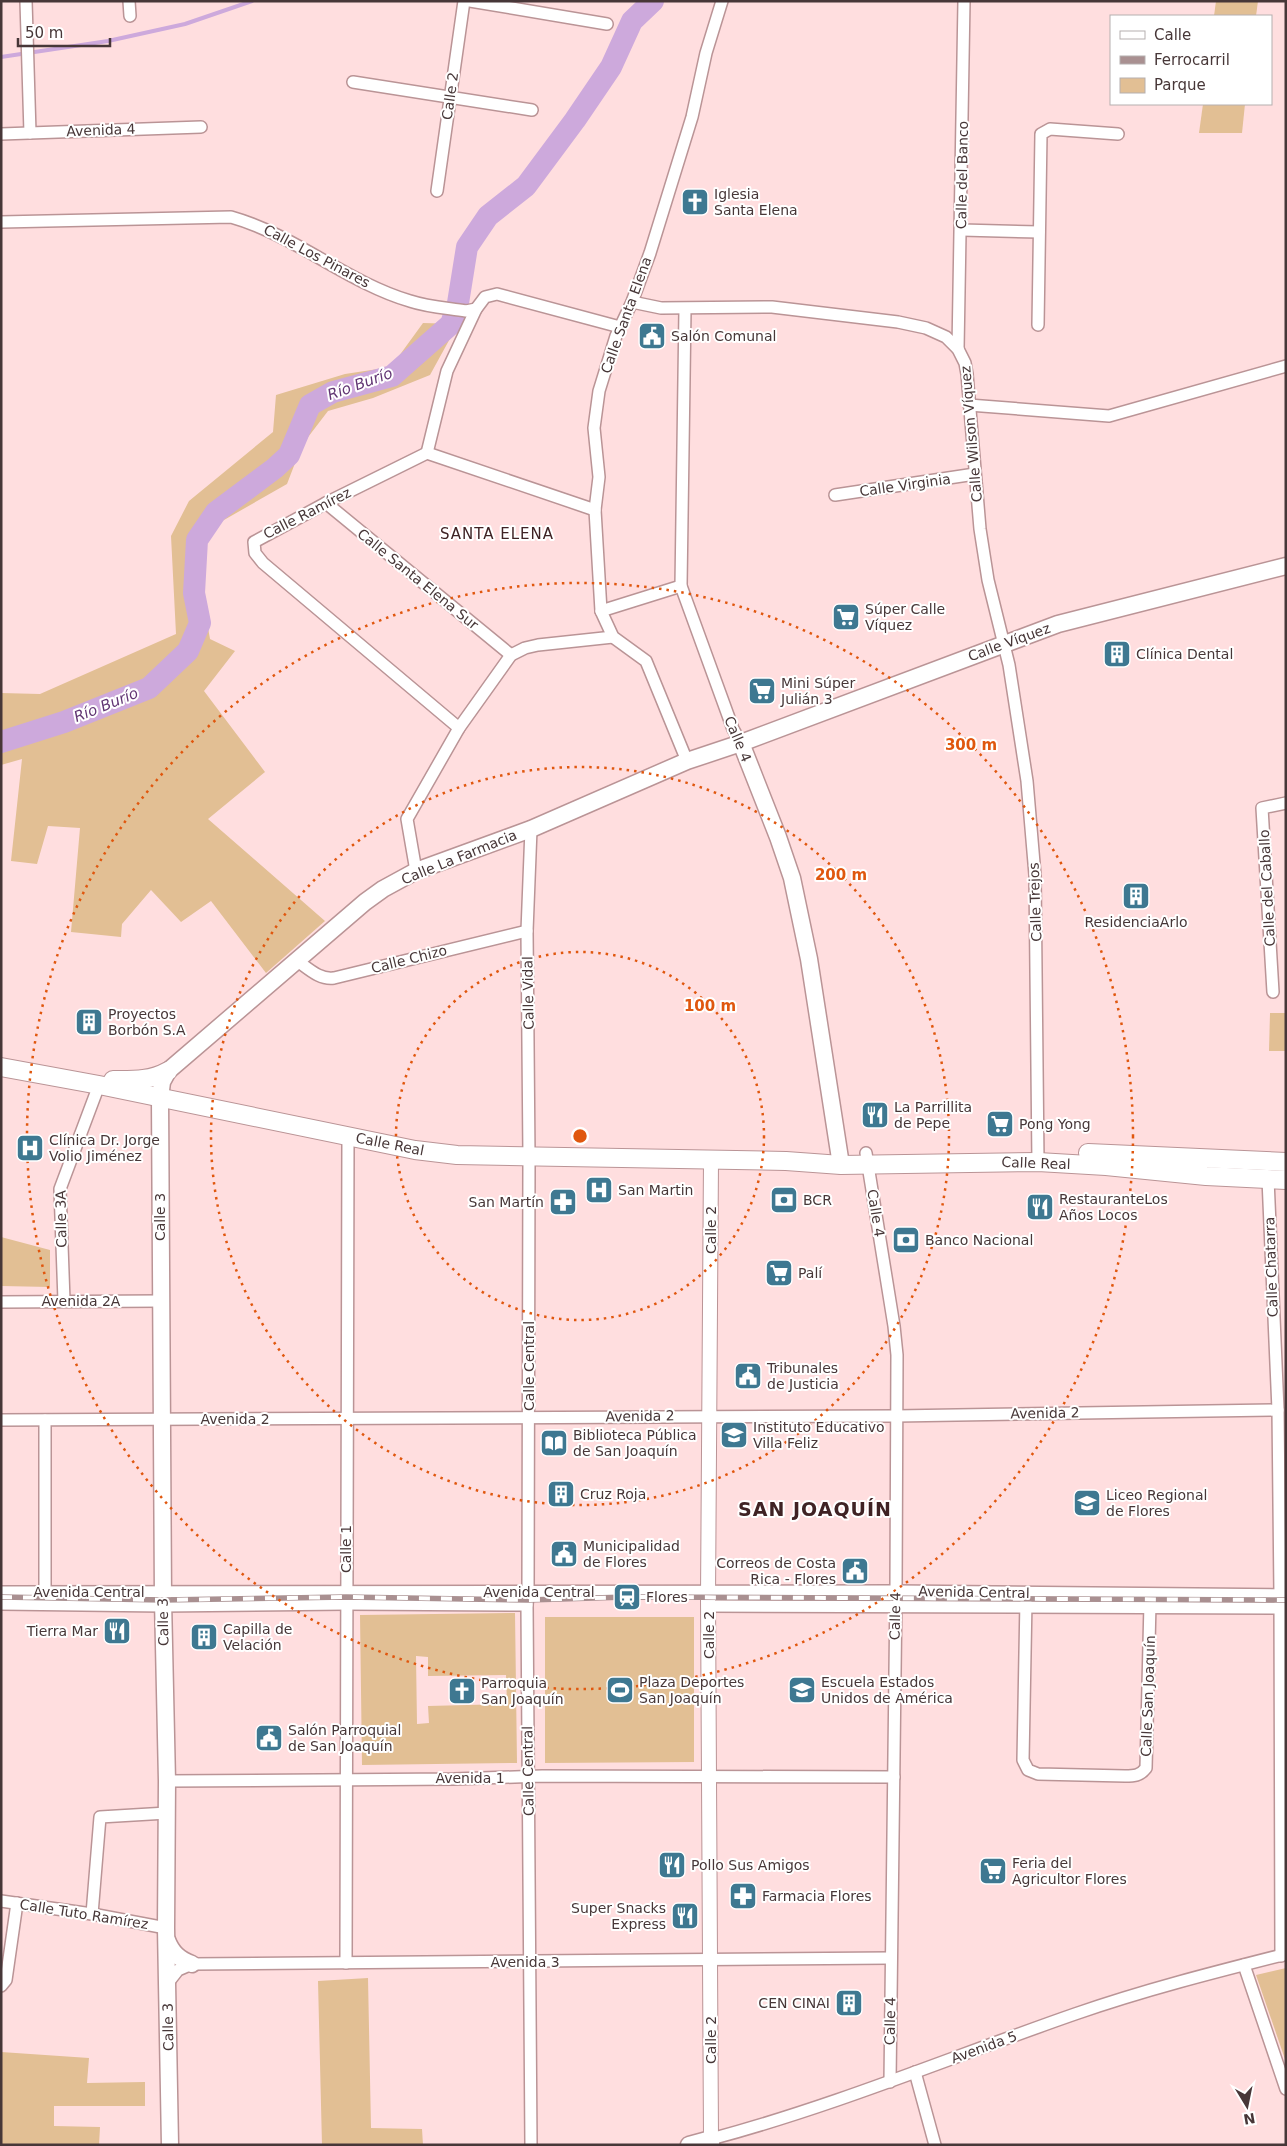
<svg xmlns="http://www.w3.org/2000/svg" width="1287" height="2146" viewBox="0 0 1287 2146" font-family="'DejaVu Sans',sans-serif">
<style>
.green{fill:#e2bf94;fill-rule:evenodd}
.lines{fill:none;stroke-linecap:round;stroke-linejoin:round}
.stream{stroke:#cda9dc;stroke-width:4}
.river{stroke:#cda9dc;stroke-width:22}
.minor-casing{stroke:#ba9496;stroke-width:14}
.tertiary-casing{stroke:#ba9496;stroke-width:16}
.secondary-casing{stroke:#ba9496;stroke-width:19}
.primary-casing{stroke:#ba9496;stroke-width:20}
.minor{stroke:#fff;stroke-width:11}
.tertiary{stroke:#fff;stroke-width:14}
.secondary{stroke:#fff;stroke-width:16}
.primary{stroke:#fff;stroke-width:18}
.rail-casing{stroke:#a99091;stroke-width:5.5}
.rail{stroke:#fff;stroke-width:4;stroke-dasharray:11;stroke-linecap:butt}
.ring{fill:none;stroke:#e0570e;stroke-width:2.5;stroke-dasharray:2.5 5}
.labels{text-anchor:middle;stroke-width:4;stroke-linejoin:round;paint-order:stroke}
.street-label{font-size:14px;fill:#473738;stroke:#fff}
.poi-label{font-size:14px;fill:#473738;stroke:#fff;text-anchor:start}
.water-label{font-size:15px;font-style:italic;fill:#613573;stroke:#fff}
.neighbourhood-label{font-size:15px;letter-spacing:1px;fill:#3f2224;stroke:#fff}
.district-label{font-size:19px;font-weight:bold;letter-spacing:1px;fill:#3f2224;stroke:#fff}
.centre{fill:#e0570e;stroke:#fff;stroke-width:2.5}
.ring-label{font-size:15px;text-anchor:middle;font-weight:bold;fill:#e0570e;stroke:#fff;stroke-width:4;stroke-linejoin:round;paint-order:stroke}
</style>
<rect width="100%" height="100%" fill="#ffdedf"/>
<!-- green -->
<g class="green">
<path d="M 1216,1 L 1258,1 L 1256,16 L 1214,16 Z"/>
<path d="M 1203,104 L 1245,104 L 1242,133 L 1199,133 Z"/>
<path d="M 423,323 L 458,324 L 430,375 L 373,398 L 328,411 L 302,445 L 287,484 L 217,524 L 198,546 L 197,566 L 210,639 L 235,651 L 204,691 L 265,772 L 208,819 L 325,921 L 266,973 L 211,901 L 181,922 L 151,890 L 122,924 L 121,937 L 71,932 L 80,828 L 48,826 L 37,864 L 11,861 L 22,759 L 1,765 L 1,693 L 40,694 L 176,634 L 171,536 L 189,501 L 273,432 L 276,395 L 345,374 L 391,367 Z"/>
<path d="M 1270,1013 L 1286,1013 L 1286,1051 L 1269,1051 Z"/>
<path d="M 1,1237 L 50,1250 L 50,1287 L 1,1286 Z"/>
<path d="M 515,1613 L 517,1763 L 362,1765 L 360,1615 ZM 416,1656 L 428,1657 L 428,1676 L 506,1675 L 507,1704 L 428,1706 L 429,1723 L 417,1724 Z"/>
<path d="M 545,1617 L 694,1617 L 694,1762 L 545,1763 Z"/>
<path d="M 1286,1968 L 1286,2062 L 1256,1975 Z"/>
<path d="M 368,1978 L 371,2128 L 422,2129 L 423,2145 L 322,2145 L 318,1981 Z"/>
<path d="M 1,2052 L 89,2058 L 87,2083 L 145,2082 L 145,2106 L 54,2106 L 54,2126 L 100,2127 L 99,2145 L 1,2145 Z"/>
</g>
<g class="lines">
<!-- stream -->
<path class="stream" d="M 1,57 L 108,41 L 185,24 L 252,1"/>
<!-- river -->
<path class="river" d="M 1,742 L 64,722 L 149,688 L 188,651 L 200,623 L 194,593 L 197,540 L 216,512 L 275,468 L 289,455 L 310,405 L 333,392 L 392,376 L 451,324 L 458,303 L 467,247 L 488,216 L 526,186 L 575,120 L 611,67 L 632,21 L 653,1"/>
<!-- minor casing -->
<g class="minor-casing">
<g id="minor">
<path d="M 26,1 L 30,133"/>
<path d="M 129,1 L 130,16"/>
<path d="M 470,1 L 607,24"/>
<path d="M 353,82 L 532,110"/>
<path d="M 1,134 L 201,127"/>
<path d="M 437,191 L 464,1"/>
<path d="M 1,222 L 231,217 C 295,235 346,282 410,301 C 428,307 447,308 466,311 L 476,309"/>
<path d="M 962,230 L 1039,232"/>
<path d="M 632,302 L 661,308 L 772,307 L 898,322 L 926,328 L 946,337 L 958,349 L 965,363 L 967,374 L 980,529 L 988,580 L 1009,665 L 1027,781 L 1035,875 L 1038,1162"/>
<path d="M 685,309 L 681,586 L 733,729 L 741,743"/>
<path d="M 1038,325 L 1041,134 L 1050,129 L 1118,134"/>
<path d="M 958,349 L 964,1"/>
<path d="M 969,405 L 1109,416 L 1286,366"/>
<path d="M 427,453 L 447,371 L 476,309 L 485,297 L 497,294 L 620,327"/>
<path d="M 835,495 L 975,474"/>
<path d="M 326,503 L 511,655"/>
<path d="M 601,611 L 681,586"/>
<path d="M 459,728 L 263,563 L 255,553 L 254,542 L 326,503 L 427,453 L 595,510"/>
<path d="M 687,761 L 646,661 L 613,637 L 601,611 L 595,510 L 599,477 L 594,428 L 599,391 L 616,336 L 632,302 L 650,253 L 692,117 L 706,53 L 722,1"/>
<path d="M 531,829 L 527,931 L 529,1157 L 528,1593 L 527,1605 L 531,2145"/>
<path d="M 416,871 L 407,819 L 459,728 L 511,655 L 525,648 L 538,645 L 613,637"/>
<path d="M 296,960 C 308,968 319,980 334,978 L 527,931"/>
<path d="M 1273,992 L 1262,808 L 1286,803"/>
<path d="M 866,1153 L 894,1326 L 897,1355 L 896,1591 L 890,2082"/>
<path d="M 1268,1179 L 1278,1410 L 1280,1595 L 1281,1956"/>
<path d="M 64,1301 L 60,1189 L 99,1085"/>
<path d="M 1,1302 L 161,1301"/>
<path d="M 1,1420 L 896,1416 L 1278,1410"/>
<path d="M 1,1592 L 896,1591 L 1286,1595"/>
<path d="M 45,1598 L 45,1420"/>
<path d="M 1026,1600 L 1023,1760 L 1028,1770 L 1038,1774 L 1125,1776 C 1134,1776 1140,1776 1146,1768 L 1150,1603"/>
<path d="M 1,1604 L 163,1606 L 346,1604 L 527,1605"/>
<path d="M 708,1606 L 1286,1608"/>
<path d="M 167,1781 L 454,1779 L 542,1776 L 894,1777"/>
<path d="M 1,1901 L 92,1914 L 166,1928"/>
<path d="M 92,1914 L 100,1817 L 167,1813"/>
<path d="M 346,1963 L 348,1136"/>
<path d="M 1244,1965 L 1286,2089"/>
<path d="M 167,1984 L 178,1970 L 192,1964 L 891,1958"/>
<path d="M 1,1986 L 6,1980 L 17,1903"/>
<path d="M 915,2072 L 935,2145"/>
<path d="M 711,2139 C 835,2106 954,2056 1075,2014 C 1144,1990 1215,1972 1286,1954"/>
</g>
</g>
<!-- tertiary casing -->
<g class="tertiary-casing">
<path id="tertiary" d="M 711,2139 L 708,1598 L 711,1160"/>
</g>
<!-- secondary casing -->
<g class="secondary-casing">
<g id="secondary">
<path d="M 741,743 L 778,837 L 792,878 L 809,959 L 841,1165"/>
<path d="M 167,1940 C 172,1953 179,1959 192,1964"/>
<path d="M 170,2145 L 166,1928 L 167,1781 L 163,1600 L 160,1098 L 162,1082 L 168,1071 L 365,902 L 383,889 L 416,871 L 531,829 L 687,761 L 741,743 L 1058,624 L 1286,566"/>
<path d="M 689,2145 L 711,2139 L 711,2145"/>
</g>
</g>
<!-- primary casing -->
<g class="primary-casing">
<g id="primary">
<path d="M 1,1067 L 99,1085 L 415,1150 L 457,1155 L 786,1161 L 841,1165 L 1038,1162 L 1106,1166 L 1206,1176 L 1286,1180"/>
<path d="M 113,1080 C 133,1080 150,1081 168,1071"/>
<path d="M 1088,1153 L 1286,1162"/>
</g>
</g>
<!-- minor -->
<use href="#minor" class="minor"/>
<!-- tertiary -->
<use href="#tertiary" class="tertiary"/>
<!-- secondary -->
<use href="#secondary" class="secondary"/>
<!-- primary -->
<use href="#primary" class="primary"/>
<!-- rail casing -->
<g class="rail-casing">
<path id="rail" d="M 1,1597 L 163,1600 L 346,1597 L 528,1600 L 627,1597 L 1286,1600"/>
</g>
<!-- rail -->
<use href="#rail" class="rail"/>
</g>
<!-- distance rings -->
<g class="ring">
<circle cx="580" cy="1136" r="184"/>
<circle cx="580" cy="1136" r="369"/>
<circle cx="580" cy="1136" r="553"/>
</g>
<!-- icons -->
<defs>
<g id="church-square" transform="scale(1.4375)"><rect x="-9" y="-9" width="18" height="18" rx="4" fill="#3e7891" stroke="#fff"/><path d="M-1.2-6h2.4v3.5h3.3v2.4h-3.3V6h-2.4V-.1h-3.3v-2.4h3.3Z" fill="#fff"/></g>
<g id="civic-square" transform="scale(1.4375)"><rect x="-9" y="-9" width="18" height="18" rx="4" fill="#3e7891" stroke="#fff"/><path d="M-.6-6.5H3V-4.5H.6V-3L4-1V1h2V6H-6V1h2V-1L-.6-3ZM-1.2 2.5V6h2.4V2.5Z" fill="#fff"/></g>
<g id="supermarket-square" transform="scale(1.4375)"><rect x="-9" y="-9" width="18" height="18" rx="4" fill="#3e7891" stroke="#fff"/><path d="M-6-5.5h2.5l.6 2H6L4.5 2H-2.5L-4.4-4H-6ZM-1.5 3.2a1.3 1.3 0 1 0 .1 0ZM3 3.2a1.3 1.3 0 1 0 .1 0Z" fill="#fff"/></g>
<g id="building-square" transform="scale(1.4375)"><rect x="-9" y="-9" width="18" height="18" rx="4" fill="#3e7891" stroke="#fff"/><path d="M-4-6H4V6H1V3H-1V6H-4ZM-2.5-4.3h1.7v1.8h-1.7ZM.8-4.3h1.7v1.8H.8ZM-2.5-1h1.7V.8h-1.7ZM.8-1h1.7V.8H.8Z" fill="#fff"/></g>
<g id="restaurant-square" transform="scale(1.4375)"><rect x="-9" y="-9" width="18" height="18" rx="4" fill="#3e7891" stroke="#fff"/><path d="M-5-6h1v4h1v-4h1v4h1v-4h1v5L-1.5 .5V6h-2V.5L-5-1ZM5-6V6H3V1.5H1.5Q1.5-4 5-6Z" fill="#fff"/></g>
<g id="hospital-square" transform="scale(1.4375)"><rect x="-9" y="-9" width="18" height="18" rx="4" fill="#3e7891" stroke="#fff"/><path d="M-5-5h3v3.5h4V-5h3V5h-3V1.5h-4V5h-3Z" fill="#fff"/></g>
<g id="bank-square" transform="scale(1.4375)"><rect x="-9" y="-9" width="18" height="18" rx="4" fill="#3e7891" stroke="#fff"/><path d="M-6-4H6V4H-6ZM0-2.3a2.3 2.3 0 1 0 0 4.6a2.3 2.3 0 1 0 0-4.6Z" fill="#fff"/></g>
<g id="pharmacy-square" transform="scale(1.4375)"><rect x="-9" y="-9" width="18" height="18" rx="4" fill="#3e7891" stroke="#fff"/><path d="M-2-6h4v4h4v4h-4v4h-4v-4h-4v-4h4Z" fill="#fff"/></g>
<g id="university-square" transform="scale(1.4375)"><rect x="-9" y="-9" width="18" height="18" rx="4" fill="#3e7891" stroke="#fff"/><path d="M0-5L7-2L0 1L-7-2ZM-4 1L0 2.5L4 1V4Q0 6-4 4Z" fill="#fff"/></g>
<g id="library-square" transform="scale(1.4375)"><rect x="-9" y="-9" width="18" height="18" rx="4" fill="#3e7891" stroke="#fff"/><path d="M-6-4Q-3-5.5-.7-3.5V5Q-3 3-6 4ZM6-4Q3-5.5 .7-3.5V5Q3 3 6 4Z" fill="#fff"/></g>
<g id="school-square" transform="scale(1.4375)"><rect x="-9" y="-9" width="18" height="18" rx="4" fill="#3e7891" stroke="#fff"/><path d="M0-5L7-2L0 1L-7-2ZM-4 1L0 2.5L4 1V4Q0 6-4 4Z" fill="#fff"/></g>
<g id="station-square" transform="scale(1.4375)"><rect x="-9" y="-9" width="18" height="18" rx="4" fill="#3e7891" stroke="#fff"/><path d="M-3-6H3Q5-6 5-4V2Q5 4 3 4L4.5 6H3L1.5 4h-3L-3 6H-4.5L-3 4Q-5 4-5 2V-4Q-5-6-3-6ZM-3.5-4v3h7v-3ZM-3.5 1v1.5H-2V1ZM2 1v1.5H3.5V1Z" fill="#fff"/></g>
<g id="stadium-square" transform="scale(1.4375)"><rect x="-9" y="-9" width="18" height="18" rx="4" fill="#3e7891" stroke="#fff"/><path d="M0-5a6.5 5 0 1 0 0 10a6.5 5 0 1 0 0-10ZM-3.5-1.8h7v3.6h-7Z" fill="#fff"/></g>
</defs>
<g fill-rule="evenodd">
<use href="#church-square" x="695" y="202"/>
<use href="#civic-square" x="652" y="336"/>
<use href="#supermarket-square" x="846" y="617"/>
<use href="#building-square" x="1117" y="654"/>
<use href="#supermarket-square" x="762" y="691"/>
<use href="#building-square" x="1136" y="896"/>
<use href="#building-square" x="89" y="1022"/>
<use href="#restaurant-square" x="875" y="1115"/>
<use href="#supermarket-square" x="1000" y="1124"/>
<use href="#hospital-square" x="30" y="1148"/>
<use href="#hospital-square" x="599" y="1190"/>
<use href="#bank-square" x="784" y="1200"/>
<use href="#pharmacy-square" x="563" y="1202"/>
<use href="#restaurant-square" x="1040" y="1207"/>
<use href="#bank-square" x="906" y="1240"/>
<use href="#supermarket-square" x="779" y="1273"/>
<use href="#civic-square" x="748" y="1376"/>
<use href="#university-square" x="734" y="1435"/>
<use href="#library-square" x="554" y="1443"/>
<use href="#building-square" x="561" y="1494"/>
<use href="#school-square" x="1087" y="1503"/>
<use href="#civic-square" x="564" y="1554"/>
<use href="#civic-square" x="855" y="1571"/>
<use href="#station-square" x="627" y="1597"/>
<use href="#restaurant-square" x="117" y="1631"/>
<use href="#building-square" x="204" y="1637"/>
<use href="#stadium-square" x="620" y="1690"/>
<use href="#school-square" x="802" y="1690"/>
<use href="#church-square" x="462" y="1691"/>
<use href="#civic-square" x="269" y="1738"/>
<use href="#restaurant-square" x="672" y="1865"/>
<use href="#supermarket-square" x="993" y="1871"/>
<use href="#pharmacy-square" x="743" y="1896"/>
<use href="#restaurant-square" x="685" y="1916"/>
<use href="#building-square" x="849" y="2003"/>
</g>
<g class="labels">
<!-- street labels -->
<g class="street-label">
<text transform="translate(450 96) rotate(-82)" y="5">Calle 2</text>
<text transform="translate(101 130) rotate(-2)" y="5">Avenida 4</text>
<text transform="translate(962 175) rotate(-89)" y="5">Calle del Banco</text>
<text transform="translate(317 256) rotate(28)" y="5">Calle Los Pinares</text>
<text transform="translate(626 315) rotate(-70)" y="5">Calle Santa Elena</text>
<text transform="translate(971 434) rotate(-95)" y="5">Calle Wilson Víquez</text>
<text transform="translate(905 485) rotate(-8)" y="5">Calle Virginia</text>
<text transform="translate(307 513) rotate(-27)" y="5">Calle Ramírez</text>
<text transform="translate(418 579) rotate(39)" y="5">Calle Santa Elena Sur</text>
<text transform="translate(1009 642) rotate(-20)" y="5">Calle Víquez</text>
<text transform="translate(738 739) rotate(67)" y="5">Calle 4</text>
<text transform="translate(459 857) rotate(-22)" y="5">Calle La Farmacia</text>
<text transform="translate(1267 888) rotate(-93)" y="5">Calle del Caballo</text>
<text transform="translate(1035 902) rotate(-92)" y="5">Calle Trejos</text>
<text transform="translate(409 959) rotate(-14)" y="5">Calle Chizo</text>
<text transform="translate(528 993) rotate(-91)" y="5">Calle Vidal</text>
<text transform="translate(390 1144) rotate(11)" y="5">Calle Real</text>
<text transform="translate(1036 1163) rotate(2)" y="5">Calle Real</text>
<text transform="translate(876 1213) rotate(81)" y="5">Calle 4</text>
<text transform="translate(160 1217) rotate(-90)" y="5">Calle 3</text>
<text transform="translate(61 1219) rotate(-91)" y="5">Calle 3A</text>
<text transform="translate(711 1230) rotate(-90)" y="5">Calle 2</text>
<text transform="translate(1271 1267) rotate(-92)" y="5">Calle Chatarra</text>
<text x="81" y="1306">Avenida 2A</text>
<text transform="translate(529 1366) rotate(-90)" y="5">Calle Central</text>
<text transform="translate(1045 1413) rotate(-1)" y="5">Avenida 2</text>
<text transform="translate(640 1416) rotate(-1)" y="5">Avenida 2</text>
<text x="235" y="1424">Avenida 2</text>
<text transform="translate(346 1549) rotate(-90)" y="5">Calle 1</text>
<text x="89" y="1597">Avenida Central</text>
<text x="539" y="1597">Avenida Central</text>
<text transform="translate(974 1592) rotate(1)" y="5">Avenida Central</text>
<text transform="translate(895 1616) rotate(-89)" y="5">Calle 4</text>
<text transform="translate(163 1622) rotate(-91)" y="5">Calle 3</text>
<text transform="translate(709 1635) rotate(-90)" y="5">Calle 2</text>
<text transform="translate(1148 1696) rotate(-88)" y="5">Calle San Joaquín</text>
<text transform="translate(528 1771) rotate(-91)" y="5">Calle Central</text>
<text x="470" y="1783">Avenida 1</text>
<text transform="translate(84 1914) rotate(9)" y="5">Calle Tuto Ramírez</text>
<text x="525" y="1967">Avenida 3</text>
<text transform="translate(890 2021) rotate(-89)" y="5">Calle 4</text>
<text transform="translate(168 2027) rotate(-91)" y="5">Calle 3</text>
<text transform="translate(711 2040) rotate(-90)" y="5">Calle 2</text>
<text transform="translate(984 2047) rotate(-20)" y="5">Avenida 5</text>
</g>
<!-- poi labels -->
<g class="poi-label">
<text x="714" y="199">Iglesia<tspan x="714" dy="16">Santa Elena</tspan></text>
<text x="671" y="341">Salón Comunal</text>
<text x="865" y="614">Súper Calle<tspan x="865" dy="16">Víquez</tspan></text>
<text x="1136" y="659">Clínica Dental</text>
<text x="781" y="688">Mini Súper<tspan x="781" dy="16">Julián 3</tspan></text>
<text x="1136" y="927" text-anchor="middle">ResidenciaArlo</text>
<text x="108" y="1019">Proyectos<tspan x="108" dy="16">Borbón S.A</tspan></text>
<text x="894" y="1112">La Parrillita<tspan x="894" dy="16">de Pepe</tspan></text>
<text x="1019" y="1129">Pong Yong</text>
<text x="49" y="1145">Clínica Dr. Jorge<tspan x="49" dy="16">Volio Jiménez</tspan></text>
<text x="618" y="1195">San Martin</text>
<text x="1059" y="1204">RestauranteLos<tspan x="1059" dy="16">Años Locos</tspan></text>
<text x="803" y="1205">BCR</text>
<text x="544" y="1207" text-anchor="end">San Martín</text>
<text x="925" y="1245">Banco Nacional</text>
<text x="798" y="1278">Palí</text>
<text x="767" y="1373">Tribunales<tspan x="767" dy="16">de Justicia</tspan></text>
<text x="753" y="1432">Instituto Educativo<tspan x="753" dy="16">Villa Feliz</tspan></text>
<text x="573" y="1440">Biblioteca Pública<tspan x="573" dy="16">de San Joaquín</tspan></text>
<text x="580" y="1499">Cruz Roja</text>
<text x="1106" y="1500">Liceo Regional<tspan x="1106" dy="16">de Flores</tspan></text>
<text x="583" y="1551">Municipalidad<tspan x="583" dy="16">de Flores</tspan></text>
<text x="836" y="1568" text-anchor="end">Correos de Costa<tspan x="836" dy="16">Rica - Flores</tspan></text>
<text x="646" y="1602">Flores</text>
<text x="223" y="1634">Capilla de<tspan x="223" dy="16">Velación</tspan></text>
<text x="98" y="1636" text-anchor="end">Tierra Mar</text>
<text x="639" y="1687">Plaza Deportes<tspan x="639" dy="16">San Joaquín</tspan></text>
<text x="821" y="1687">Escuela Estados<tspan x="821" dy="16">Unidos de América</tspan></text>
<text x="481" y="1688">Parroquia<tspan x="481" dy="16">San Joaquín</tspan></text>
<text x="288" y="1735">Salón Parroquial<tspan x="288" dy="16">de San Joaquín</tspan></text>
<text x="1012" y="1868">Feria del<tspan x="1012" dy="16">Agricultor Flores</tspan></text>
<text x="691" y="1870">Pollo Sus Amigos</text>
<text x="762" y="1901">Farmacia Flores</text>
<text x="666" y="1913" text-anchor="end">Super Snacks<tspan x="666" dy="16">Express</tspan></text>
<text x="830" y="2008" text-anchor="end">CEN CINAI</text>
</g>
<!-- water labels -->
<g class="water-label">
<text transform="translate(360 384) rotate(-20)" y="5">Río Burío</text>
<text transform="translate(106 705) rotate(-22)" y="5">Río Burío</text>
</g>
<!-- neighbourhood labels -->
<g class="neighbourhood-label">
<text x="497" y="539">SANTA ELENA</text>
</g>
<!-- district labels -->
<g class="district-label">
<text x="815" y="1516">SAN JOAQUÍN</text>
</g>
</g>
<circle cx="580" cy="1136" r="8" class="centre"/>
<g class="ring-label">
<text x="971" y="750">300 m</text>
<text x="841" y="880">200 m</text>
<text x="710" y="1011">100 m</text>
</g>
<!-- border -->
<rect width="1287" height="2146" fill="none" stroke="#473738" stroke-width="5"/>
<!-- legend -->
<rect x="1110" y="15" width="162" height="90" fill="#ffffff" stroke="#b5afaf"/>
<rect x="1120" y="31" width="25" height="8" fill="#ffffff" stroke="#b5afaf"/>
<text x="1154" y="40" font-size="15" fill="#473738">Calle</text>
<rect x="1120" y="56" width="25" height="8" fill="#a99091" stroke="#b5afaf"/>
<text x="1154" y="65" font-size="15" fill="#473738">Ferrocarril</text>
<rect x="1120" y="78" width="25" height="15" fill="#e2bf94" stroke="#b5afaf"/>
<text x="1154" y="90" font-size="15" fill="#473738">Parque</text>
<!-- north arrow -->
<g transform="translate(1247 2106) rotate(170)" stroke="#ffffff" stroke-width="4" paint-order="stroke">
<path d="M0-4L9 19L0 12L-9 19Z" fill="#473738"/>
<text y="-8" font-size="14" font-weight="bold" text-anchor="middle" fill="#473738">N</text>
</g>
<!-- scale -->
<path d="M18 38v8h92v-8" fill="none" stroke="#473738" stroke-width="2.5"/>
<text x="25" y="38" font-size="15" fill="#473738" stroke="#ffffff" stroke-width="4" paint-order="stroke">50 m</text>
</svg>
